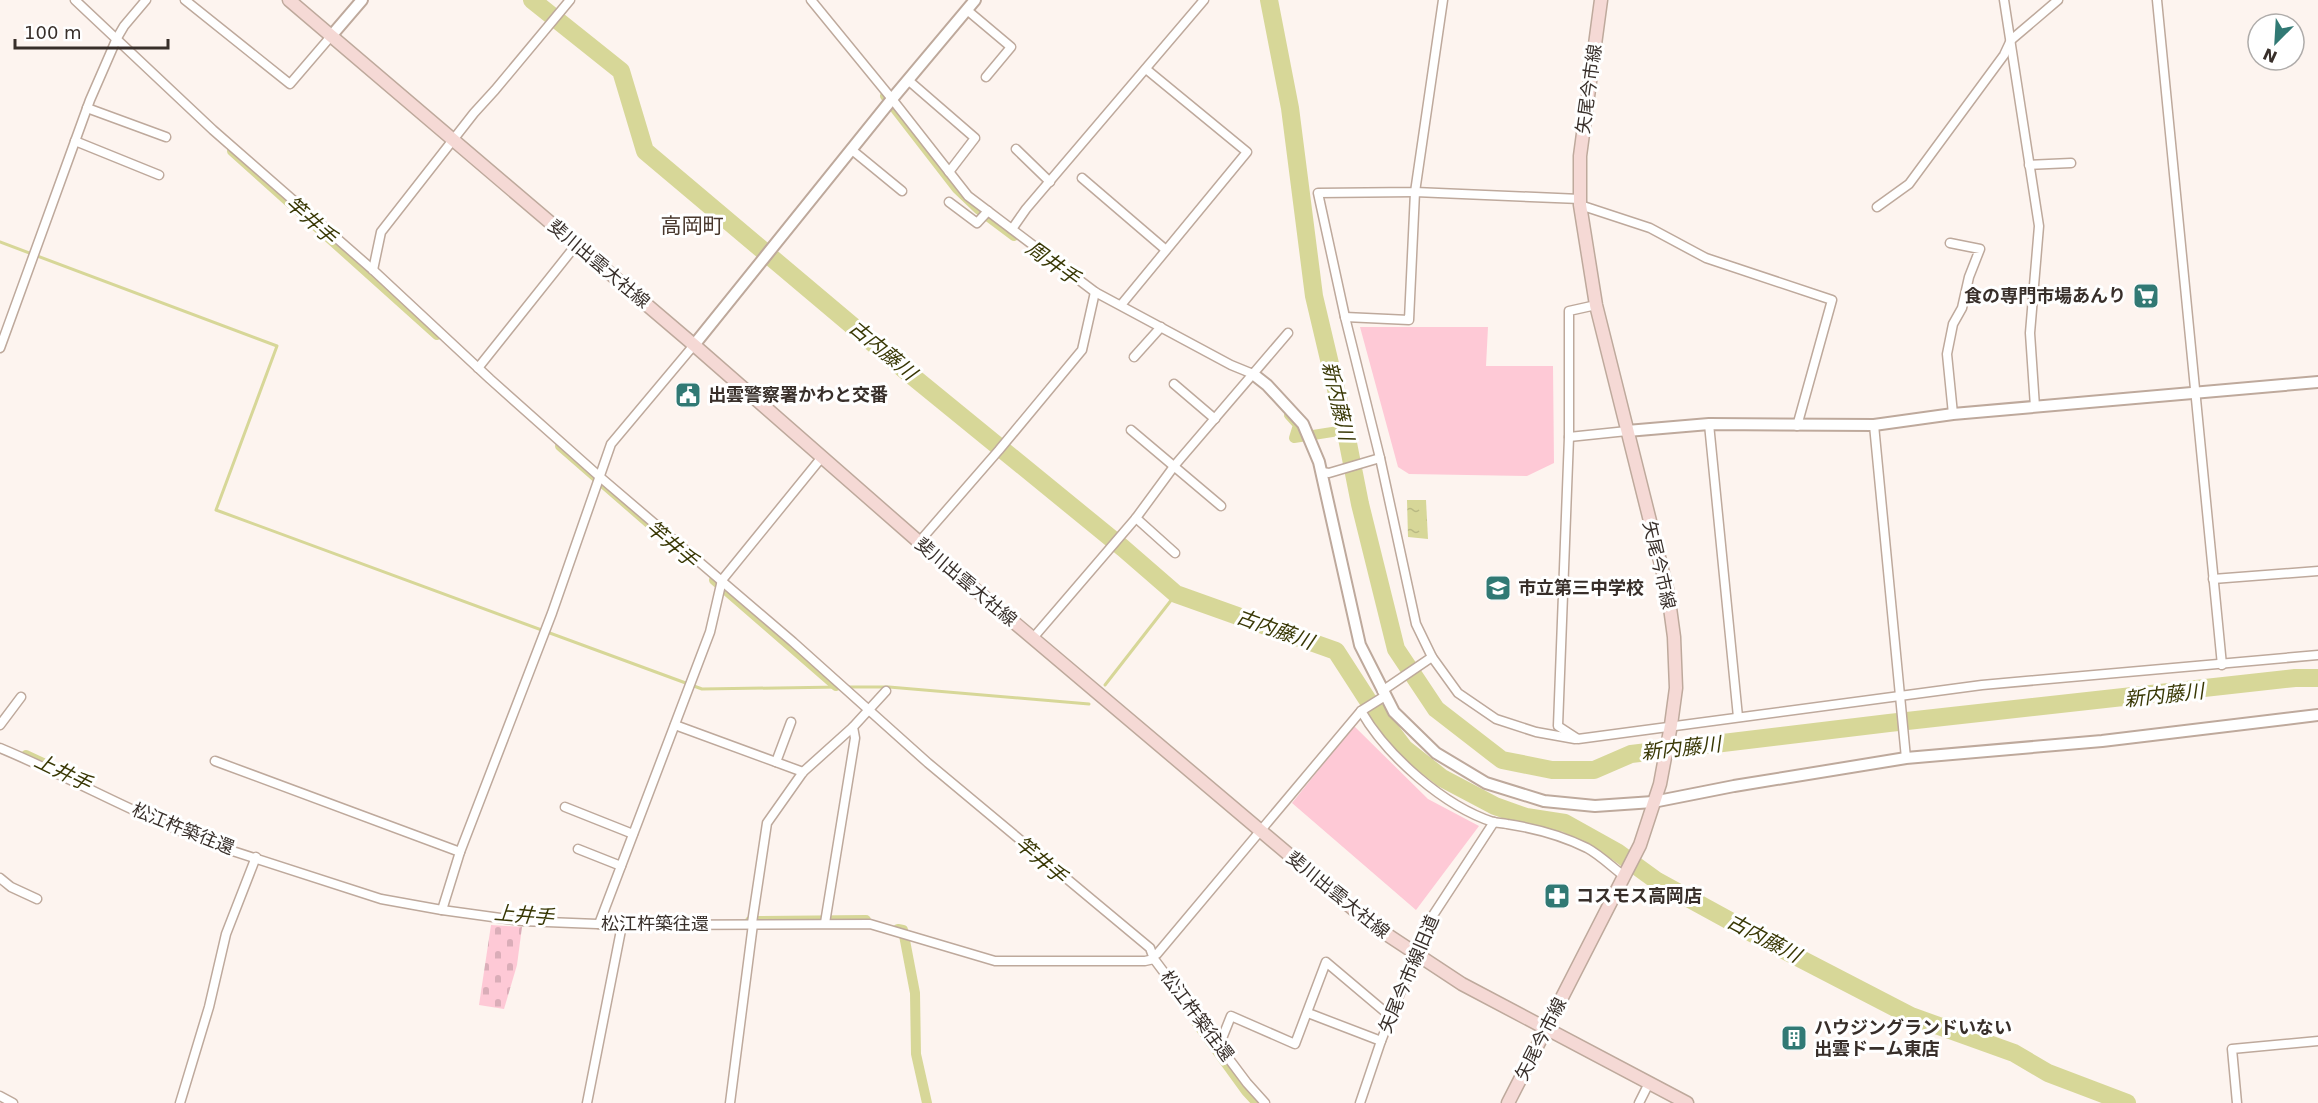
<svg xmlns="http://www.w3.org/2000/svg" width="2318" height="1103" viewBox="0 0 2318 1103" font-family="'DejaVu Sans','Noto Sans JP',sans-serif">
<style>
.cemetery{fill:url(#cemetery-stones)}
.garden{fill:#fec9d6}
.water{fill:url(#water-ripples)}
.lines{fill:none;stroke-linecap:round;stroke-linejoin:round}
.stream{stroke:#d7d798;stroke-width:3}
.canal{stroke:#d7d798;stroke-width:10}
.river{stroke:#d7d798;stroke-width:18}
.minor-casing{stroke:#bea99c;stroke-width:11}
.tertiary-casing{stroke:#bea99c;stroke-width:14}
.secondary-casing{stroke:#bea99c;stroke-width:15}
.minor{stroke:#fff;stroke-width:8}
.tertiary{stroke:#fff;stroke-width:10}
.secondary{stroke:#f5d9d5;stroke-width:12}
.labels{text-anchor:middle;stroke-width:6;stroke-linejoin:round;paint-order:stroke}
.street-label{font-size:18px;fill:#382f2a;stroke:#fff}
.poi-label{font-size:18px;font-weight:bold;fill:#382f2a;stroke:#fff;text-anchor:start}
.water-label{font-size:20px;font-style:italic;fill:#393805;stroke:#fff}
.quarter-label{font-size:21px;fill:#48372c;stroke:#fff}
</style>
<defs>
<pattern id="cemetery-stones" width="16" height="16" patternUnits="userSpaceOnUse" patternTransform="scale(1.5)"><rect width="16" height="16" fill="#fec9d6"/><path d="M2 7V4a2 2 0 0 1 4 0v3zM10 15v-3a2 2 0 0 1 4 0v3z" fill="#daadb8"/></pattern>
<pattern id="water-ripples" width="26" height="14" patternUnits="userSpaceOnUse" patternTransform="scale(1.5)"><rect width="26" height="14" fill="#d7d798"/><path d="M2 4q2-2 4 0t4 0M15 11q2-2 4 0t4 0" fill="none" stroke="#b9b983"/></pattern>
</defs>
<rect width="100%" height="100%" fill="#fdf4ef"/>
<!-- cemetery -->
<path class="cemetery" d="M 491,925 L 522,927 L 517,965 L 504,1009 L 479,1005 Z"/>
<!-- garden -->
<g class="garden">
<path d="M 1360,327 L 1488,327 L 1486,366 L 1553,366 L 1554,463 L 1527,476 L 1409,474 L 1398,467 Z"/>
<path d="M 1354,726 L 1428,799 L 1479,826 L 1416,910 L 1292,803 Z"/>
</g>
<!-- water -->
<path class="water" d="M 1407,500 L 1426,500 L 1428,539 L 1408,537 Z"/>
<g class="lines">
<!-- stream -->
<g class="stream">
<path d="M 0,242 L 277,346 L 216,510 L 702,689 L 840,687"/>
<path d="M 1105,685 L 1176,594"/>
<path d="M 847,687 L 889,687 L 1089,704"/>
</g>
<!-- canal -->
<g class="canal">
<path d="M 885,96 L 957,189 L 978,209 L 1014,236"/>
<path d="M 232,151 L 437,335"/>
<path d="M 1289,415 L 1298,425 L 1294,438 L 1345,430"/>
<path d="M 560,446 L 668,540"/>
<path d="M 714,580 L 836,686"/>
<path d="M 26,755 L 69,775"/>
<path d="M 750,921 L 866,920"/>
<path d="M 898,929 L 903,930 L 915,993 L 916,1054 L 927,1103"/>
<path d="M 1196,1022 L 1246,1091 L 1257,1103"/>
</g>
<!-- river -->
<g class="river">
<path d="M 532,0 L 621,71 L 645,151 L 906,371 L 1123,548 L 1176,594 L 1336,651 L 1367,699 L 1404,748 L 1442,778 L 1495,806 L 1526,817 L 1565,823 L 1617,852 L 1657,881 L 1772,944 L 1911,1016 L 2014,1053 L 2048,1073 L 2127,1103"/>
<path d="M 1269,0 L 1290,108 L 1314,296 L 1344,423 L 1360,504 L 1396,649 L 1436,709 L 1502,760 L 1552,770 L 1594,770 L 1631,754 L 1889,723 L 2295,678 L 2318,678"/>
</g>
<!-- minor casing -->
<g class="minor-casing">
<g id="minor">
<path d="M 75,0 L 213,130 L 373,270 L 490,379 L 600,477 L 793,642 L 928,763 L 1150,948 L 1154,959 L 1247,1083 L 1265,1103"/>
<path d="M 185,0 L 290,84 L 332,35"/>
<path d="M 811,0 L 892,99 L 968,196 L 1095,292 L 1231,365 L 1253,374"/>
<path d="M 1443,0 L 1415,192 L 1318,193 L 1345,317 L 1380,458 L 1416,624 L 1432,657 L 1458,693 L 1496,719 L 1536,732 L 1575,739"/>
<path d="M 2004,0 L 2039,226 L 2030,333 L 2035,407"/>
<path d="M 2157,0 L 2222,665"/>
<path d="M 967,10 L 1011,47 L 986,77"/>
<path d="M 908,80 L 975,138 L 949,172"/>
<path d="M 87,108 L 166,137"/>
<path d="M 75,141 L 159,175"/>
<path d="M 1016,149 L 1050,182"/>
<path d="M 852,150 L 902,191"/>
<path d="M 2029,165 L 2071,163"/>
<path d="M 1082,178 L 1166,250"/>
<path d="M 949,202 L 977,223 L 988,211"/>
<path d="M 1580,205 L 1650,228 L 1706,258 L 1832,300 L 1797,426"/>
<path d="M 1877,207 L 1909,184 L 2004,55 L 2011,40 L 2058,0"/>
<path d="M 1012,229 L 1026,209 L 1204,0"/>
<path d="M 1950,243 L 1980,249 L 1969,277 L 1962,308 L 1953,324 L 1947,354 L 1953,414"/>
<path d="M 373,270 L 381,232 L 474,113 L 495,90 L 570,0"/>
<path d="M 1121,305 L 1247,152 L 1146,69"/>
<path d="M 1596,305 L 1569,311 L 1569,437 L 1558,726 L 1578,739 L 1982,685 L 2318,655"/>
<path d="M 1345,317 L 1409,320 L 1415,192 L 1580,199"/>
<path d="M 0,348 L 90,100 L 117,38 L 124,26 L 146,0"/>
<path d="M 1134,357 L 1161,327"/>
<path d="M 478,368 L 576,245"/>
<path d="M 1174,384 L 1215,419"/>
<path d="M 1709,424 L 1738,717"/>
<path d="M 1874,425 L 1906,758"/>
<path d="M 1131,430 L 1221,506"/>
<path d="M 1569,437 L 1627,431"/>
<path d="M 1322,472 L 1329,473 L 1380,458"/>
<path d="M 1136,518 L 1175,553"/>
<path d="M 919,542 L 999,450 L 1082,350 L 1095,292"/>
<path d="M 2213,579 L 2318,571"/>
<path d="M 1033,638 L 1136,518 L 1175,465 L 1288,333"/>
<path d="M 1382,691 L 1432,657"/>
<path d="M 1361,711 C 1387,756 1444,806 1493,822 C 1498,823 1503,823 1507,824 C 1533,828 1563,836 1587,848 C 1600,855 1612,867 1624,876"/>
<path d="M 0,725 L 21,697"/>
<path d="M 675,725 L 803,772"/>
<path d="M 0,748 C 72,778 140,817 214,845 L 381,899 L 442,910 L 522,921 L 622,925 L 870,924 L 995,961 L 1145,961 L 1154,959"/>
<path d="M 215,761 L 460,852"/>
<path d="M 776,762 L 791,722"/>
<path d="M 565,807 L 633,834"/>
<path d="M 578,849 L 621,866"/>
<path d="M 0,878 L 11,887 L 37,899"/>
<path d="M 442,910 L 460,852 L 552,613 L 611,444 L 694,345"/>
<path d="M 752,923 L 767,823 L 803,772 L 853,727"/>
<path d="M 825,923 L 855,738 L 853,727 L 886,691"/>
<path d="M 599,924 L 710,632 L 722,580 L 822,457"/>
<path d="M 1153,955 L 1157,954 L 1361,711 L 1385,696"/>
<path d="M 1308,1013 L 1381,1041"/>
<path d="M 1219,1046 L 1231,1016 L 1295,1044 L 1326,962 L 1390,1016"/>
<path d="M 0,1096 L 13,1103"/>
<path d="M 180,1103 L 209,1007 L 226,934 L 256,857"/>
<path d="M 587,1103 L 622,925"/>
<path d="M 730,1103 L 753,924"/>
<path d="M 1360,1103 L 1381,1041 L 1428,923 L 1494,822"/>
<path d="M 1639,1103 L 1649,1083"/>
<path d="M 2237,1103 L 2232,1049 L 2318,1041"/>
</g>
</g>
<!-- tertiary casing -->
<g class="tertiary-casing">
<g id="tertiary">
<path d="M 332,35 L 362,0"/>
<path d="M 694,345 L 892,99 L 975,0"/>
<path d="M 1253,374 L 1267,385 L 1303,424 L 1319,462 L 1360,645 L 1394,712 L 1436,753 L 1486,783 L 1544,801 L 1595,806 L 1653,802 L 1734,786 L 1906,758 L 2102,741 L 2318,715"/>
<path d="M 1627,431 L 1709,424 L 1874,425 L 1953,414 L 2318,382"/>
</g>
</g>
<!-- secondary casing -->
<g class="secondary-casing">
<g id="secondary">
<path d="M 289,0 L 694,345 L 919,542 L 1371,924 L 1462,984 L 1687,1103"/>
<path d="M 1508,1103 L 1640,845 L 1660,784 L 1671,725 L 1676,688 L 1674,637 L 1668,593 L 1596,305 L 1580,205 L 1580,156 L 1601,0"/>
</g>
</g>
<!-- minor -->
<use href="#minor" class="minor"/>
<!-- tertiary -->
<use href="#tertiary" class="tertiary"/>
<!-- secondary -->
<use href="#secondary" class="secondary"/>
</g>
<!-- icons -->
<defs>
<g id="supermarket-square" transform="scale(1.35)"><rect x="-9" y="-9" width="18" height="18" rx="4" fill="#317974" stroke="#fff"/><path d="M-6-5.5h2.5l.6 2H6L4.5 2H-2.5L-4.4-4H-6ZM-1.5 3.2a1.3 1.3 0 1 0 .1 0ZM3 3.2a1.3 1.3 0 1 0 .1 0Z" fill="#fff"/></g>
<g id="civic-square" transform="scale(1.35)"><rect x="-9" y="-9" width="18" height="18" rx="4" fill="#317974" stroke="#fff"/><path d="M-.6-6.5H3V-4.5H.6V-3L4-1V1h2V6H-6V1h2V-1L-.6-3ZM-1.2 2.5V6h2.4V2.5Z" fill="#fff"/></g>
<g id="school-square" transform="scale(1.35)"><rect x="-9" y="-9" width="18" height="18" rx="4" fill="#317974" stroke="#fff"/><path d="M0-5L7-2L0 1L-7-2ZM-4 1L0 2.5L4 1V4Q0 6-4 4Z" fill="#fff"/></g>
<g id="pharmacy-square" transform="scale(1.35)"><rect x="-9" y="-9" width="18" height="18" rx="4" fill="#317974" stroke="#fff"/><path d="M-2-6h4v4h4v4h-4v4h-4v-4h-4v-4h4Z" fill="#fff"/></g>
<g id="building-square" transform="scale(1.35)"><rect x="-9" y="-9" width="18" height="18" rx="4" fill="#317974" stroke="#fff"/><path d="M-4-6H4V6H1V3H-1V6H-4ZM-2.5-4.3h1.7v1.8h-1.7ZM.8-4.3h1.7v1.8H.8ZM-2.5-1h1.7V.8h-1.7ZM.8-1h1.7V.8H.8Z" fill="#fff"/></g>
</defs>
<g fill-rule="evenodd">
<use href="#supermarket-square" x="2146" y="296"/>
<use href="#civic-square" x="688" y="395"/>
<use href="#school-square" x="1498" y="588"/>
<use href="#pharmacy-square" x="1557" y="896"/>
<use href="#building-square" x="1794" y="1038"/>
</g>
<g class="labels">
<!-- street labels -->
<g class="street-label">
<text transform="translate(1589 89) rotate(-82)" y="6">矢尾今市線</text>
<text transform="translate(599 264) rotate(40)" y="6">斐川出雲大社線</text>
<text transform="translate(1659 565) rotate(77)" y="6">矢尾今市線</text>
<text transform="translate(966 582) rotate(40)" y="6">斐川出雲大社線</text>
<text transform="translate(183 829) rotate(22)" y="6">松江杵築往還</text>
<text transform="translate(1338 895) rotate(39)" y="6">斐川出雲大社線</text>
<text x="655" y="930">松江杵築往還</text>
<text transform="translate(1409 974) rotate(-67)" y="6">矢尾今市線旧道</text>
<text transform="translate(1197 1016) rotate(53)" y="6">松江杵築往還</text>
<text transform="translate(1541 1039) rotate(-63)" y="6">矢尾今市線</text>
</g>
<!-- poi labels -->
<g class="poi-label">
<text x="2126" y="302" text-anchor="end">食の専門市場あんり</text>
<text x="708" y="401">出雲警察署かわと交番</text>
<text x="1518" y="594">市立第三中学校</text>
<text x="1576" y="902">コスモス高岡店</text>
<text x="1814" y="1034">ハウジングランドいない<tspan x="1814" dy="21">出雲ドーム東店</tspan></text>
</g>
<!-- water labels -->
<g class="water-label">
<text transform="translate(311 220) rotate(42)" y="7">竿井手</text>
<text transform="translate(1053 263) rotate(36)" y="7">周井手</text>
<text transform="translate(883 350) rotate(40)" y="7">古内藤川</text>
<text transform="translate(1338 401) rotate(77)" y="7">新内藤川</text>
<text transform="translate(672 544) rotate(41)" y="7">竿井手</text>
<text transform="translate(1275 629) rotate(20)" y="7">古内藤川</text>
<text transform="translate(2164 695) rotate(-6)" y="7">新内藤川</text>
<text transform="translate(1681 748) rotate(-6)" y="7">新内藤川</text>
<text transform="translate(63 772) rotate(26)" y="7">上井手</text>
<text transform="translate(1041 860) rotate(41)" y="7">竿井手</text>
<text transform="translate(524 915) rotate(5)" y="7">上井手</text>
<text transform="translate(1764 938) rotate(28)" y="7">古内藤川</text>
</g>
<!-- quarter labels -->
<g class="quarter-label">
<text x="692" y="233">高岡町</text>
</g>
</g>
<!-- north arrow -->
<g transform="translate(2276 42) rotate(204)"><circle r="28" fill="#ffffff" stroke="#afacaa" stroke-width="1.5"/>
<path d="M0-4.5L10 22L0 15L-10 22Z" fill="#317974"/>
<text y="-9" font-size="16" font-weight="bold" text-anchor="middle" fill="#382f2a">N</text>
</g>
<!-- scale -->
<path d="M15 39v9h153v-9" fill="none" stroke="#382f2a" stroke-width="3"/>
<text x="24" y="39" font-size="18" fill="#382f2a" stroke="#ffffff" stroke-width="4.5" paint-order="stroke">100 m</text>
</svg>
